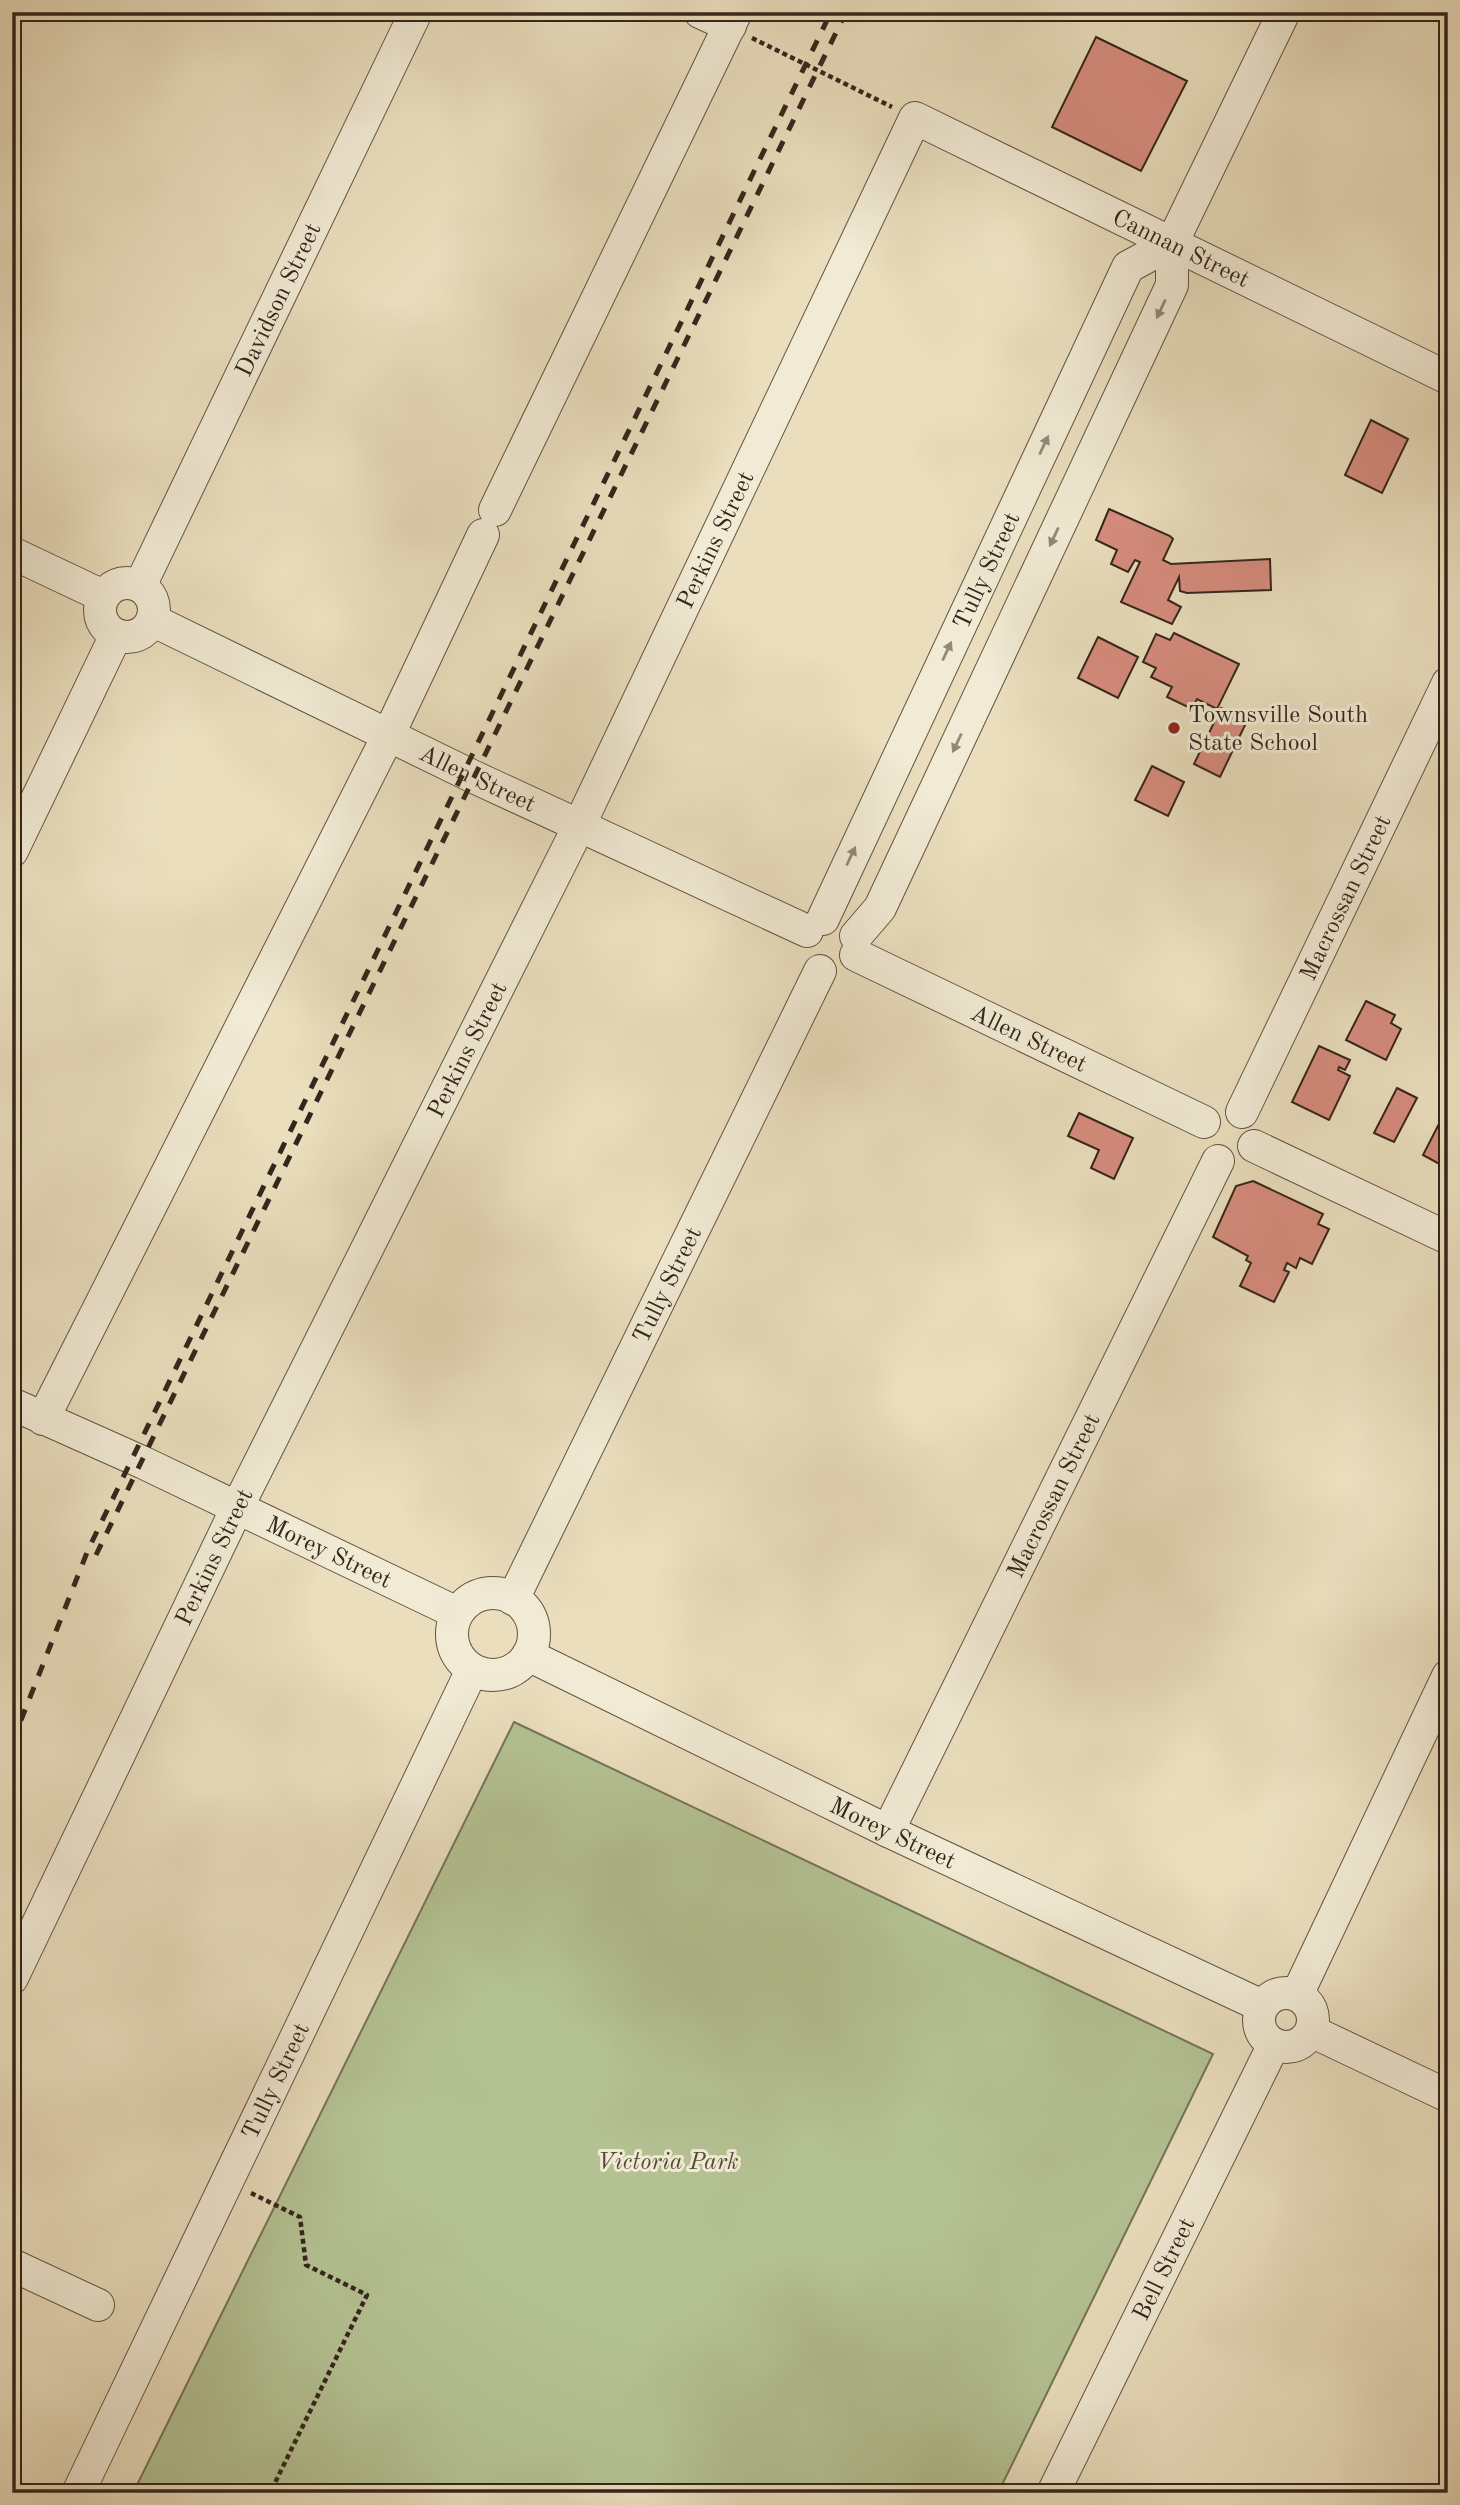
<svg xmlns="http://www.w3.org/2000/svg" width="1460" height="2505" viewBox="0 0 1460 2505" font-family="'Old Standard TT',serif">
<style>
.green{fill:#b4c293;stroke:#747457;stroke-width:2}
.building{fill:#d78c7e;stroke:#34251b;stroke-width:2}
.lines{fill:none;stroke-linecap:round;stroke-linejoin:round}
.minor-casing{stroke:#625344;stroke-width:34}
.path{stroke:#34251b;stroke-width:4.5;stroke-dasharray:5 3.5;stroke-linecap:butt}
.minor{stroke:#f1ead4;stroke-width:32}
.rail{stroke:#34251b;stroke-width:5;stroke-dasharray:12 12;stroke-linecap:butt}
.oneway{fill:#928878}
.poi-dot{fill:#8f2418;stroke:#f1ead4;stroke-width:2.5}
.labels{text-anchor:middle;stroke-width:6;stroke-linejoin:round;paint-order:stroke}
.street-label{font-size:24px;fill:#34251b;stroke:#f1ead4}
.poi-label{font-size:24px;fill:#34251b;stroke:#f1ead4;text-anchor:start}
.park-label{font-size:24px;font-style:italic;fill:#544c39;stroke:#f1ead4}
</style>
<rect width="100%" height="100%" fill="#eadebd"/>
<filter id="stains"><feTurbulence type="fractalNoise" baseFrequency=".00286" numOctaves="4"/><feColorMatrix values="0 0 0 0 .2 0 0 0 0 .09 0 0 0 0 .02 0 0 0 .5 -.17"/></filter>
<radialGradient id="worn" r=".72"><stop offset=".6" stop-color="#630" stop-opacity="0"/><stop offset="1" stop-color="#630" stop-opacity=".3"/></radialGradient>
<!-- green -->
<path class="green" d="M 514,1722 L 1213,2054 L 998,2493 L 133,2493 Z"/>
<!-- building -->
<g class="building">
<path d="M 1096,37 L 1187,81 L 1141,171 L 1052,127 Z"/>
<path d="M 1371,420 L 1408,439 L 1382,493 L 1345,475 Z"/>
<path d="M 1109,509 L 1170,536 L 1173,539 L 1163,560 L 1171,564 L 1270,559 L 1271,590 L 1187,593 L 1180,591 L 1179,577 L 1168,600 L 1181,607 L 1172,624 L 1121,602 L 1140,562 L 1135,560 L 1128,572 L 1111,564 L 1117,550 L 1096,540 Z"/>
<path d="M 1174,633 L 1239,664 L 1217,709 L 1197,699 L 1192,709 L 1167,697 L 1172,687 L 1151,677 L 1156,668 L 1143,662 L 1156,634 L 1170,640 Z"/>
<path d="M 1098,637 L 1138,657 L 1118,698 L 1078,678 Z"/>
<path d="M 1221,708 L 1247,721 L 1220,777 L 1194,764 Z"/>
<path d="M 1152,766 L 1184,782 L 1168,816 L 1135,800 Z"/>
<path d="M 1366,1001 L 1395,1015 L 1391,1023 L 1401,1029 L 1386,1060 L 1346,1040 Z"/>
<path d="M 1319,1046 L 1350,1060 L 1345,1070 L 1339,1067 L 1338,1070 L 1350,1076 L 1329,1120 L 1292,1102 Z"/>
<path d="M 1397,1088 L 1417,1098 L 1394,1142 L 1374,1133 Z"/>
<path d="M 1079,1113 L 1133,1138 L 1114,1179 L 1091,1168 L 1099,1150 L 1068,1136 Z"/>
<path d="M 1443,1116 L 1448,1118 L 1448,1157 L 1443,1166 L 1423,1155 Z"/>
<path d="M 1253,1181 L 1323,1214 L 1318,1224 L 1329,1229 L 1312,1264 L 1300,1258 L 1296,1268 L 1287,1263 L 1284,1270 L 1289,1272 L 1274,1302 L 1240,1286 L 1251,1263 L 1246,1260 L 1248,1256 L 1213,1237 L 1236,1186 Z"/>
</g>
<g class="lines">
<!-- minor casing -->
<g class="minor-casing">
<g id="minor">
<path d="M 700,12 L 730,26"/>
<path d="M 495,510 L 736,12"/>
<path d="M 12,553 L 103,596"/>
<circle cx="127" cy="610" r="27"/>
<path id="s1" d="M 140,586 L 416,12"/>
<path id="s2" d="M 152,620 L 474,777 L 807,931"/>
<path d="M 12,851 L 116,635"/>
<path id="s3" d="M 823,919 L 1128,267 L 1172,243"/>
<path d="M 856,936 L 880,908 L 1172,285 L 1172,243 L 1284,12"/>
<path id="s4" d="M 856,955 L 1204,1122"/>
<path id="s5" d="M 1242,1112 L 1448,683"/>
<path d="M 1254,1146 L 1448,1238"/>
<path id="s6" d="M 12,1404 L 144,1463 L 457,1613"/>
<path d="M 43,1419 L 389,734 L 483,535"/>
<circle cx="493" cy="1634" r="41"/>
<path id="s7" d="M 513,1599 L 820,971"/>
<path id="s8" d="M 528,1655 L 888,1831 L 1262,2006"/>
<path id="s9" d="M 888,1831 L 1218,1161"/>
<path id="s10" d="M 12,1978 L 236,1510 L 579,826 L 915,118 L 1448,378"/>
<circle cx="1286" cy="2020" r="27"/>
<path d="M 1297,1995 L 1448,1676"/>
<path d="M 1311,2031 L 1448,2096"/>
<path d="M 12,2265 L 98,2305"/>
<path id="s11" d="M 78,2493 L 472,1670"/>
<path id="s12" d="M 1053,2493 L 1274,2044"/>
</g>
</g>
<!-- path -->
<g class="path">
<path d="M 752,38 L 892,107"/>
<path d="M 251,2193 L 300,2217 L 306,2265 L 367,2295 L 270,2493"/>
</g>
<!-- minor -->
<use href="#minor" class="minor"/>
<!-- rail -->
<g class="rail">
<path d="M 96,1555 L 846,12"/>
<path d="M 12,1743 L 88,1550 L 831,12"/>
</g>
</g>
<!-- one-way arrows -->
<defs><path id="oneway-solid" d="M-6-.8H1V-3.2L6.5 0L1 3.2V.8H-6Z" transform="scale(1.75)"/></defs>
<g class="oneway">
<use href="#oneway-solid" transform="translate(1161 309) rotate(115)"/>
<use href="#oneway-solid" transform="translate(1044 445) rotate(-65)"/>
<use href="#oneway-solid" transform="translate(1054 537) rotate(115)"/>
<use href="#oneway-solid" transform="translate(947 651) rotate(-65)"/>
<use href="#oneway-solid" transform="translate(957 743) rotate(115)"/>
<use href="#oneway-solid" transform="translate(851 856) rotate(-65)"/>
</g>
<!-- markers -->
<circle class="poi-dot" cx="1174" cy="728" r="7"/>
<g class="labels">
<!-- street labels -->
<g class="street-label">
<text dy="8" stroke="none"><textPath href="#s10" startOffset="2364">Cannan Street</textPath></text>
<text dy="8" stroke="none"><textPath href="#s1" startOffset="318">Davidson Street</textPath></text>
<text dy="8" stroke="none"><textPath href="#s10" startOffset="1601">Perkins Street</textPath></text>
<text dy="8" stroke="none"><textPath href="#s3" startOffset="385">Tully Street</textPath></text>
<text dy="8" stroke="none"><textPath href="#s2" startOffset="362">Allen Street</textPath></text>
<text dy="8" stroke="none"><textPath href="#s5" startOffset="238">Macrossan Street</textPath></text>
<text dy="8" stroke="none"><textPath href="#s4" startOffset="192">Allen Street</textPath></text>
<text dy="8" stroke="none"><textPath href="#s10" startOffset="1034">Perkins Street</textPath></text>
<text dy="8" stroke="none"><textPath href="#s7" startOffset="350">Tully Street</textPath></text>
<text dy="8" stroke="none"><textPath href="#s9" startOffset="374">Macrossan Street</textPath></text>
<text dy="8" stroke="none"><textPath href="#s6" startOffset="350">Morey Street</textPath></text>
<text dy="8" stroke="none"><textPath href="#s10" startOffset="467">Perkins Street</textPath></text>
<text dy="8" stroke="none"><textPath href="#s8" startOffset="406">Morey Street</textPath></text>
<text dy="8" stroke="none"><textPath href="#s11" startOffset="457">Tully Street</textPath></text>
<text dy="8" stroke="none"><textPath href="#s12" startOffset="250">Bell Street</textPath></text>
</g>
<!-- poi labels -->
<g class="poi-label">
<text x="1188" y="722">Townsville South<tspan x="1188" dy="28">State School</tspan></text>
</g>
<!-- park labels -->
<g class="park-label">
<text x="668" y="2169">Victoria Park</text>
</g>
</g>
<!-- margin -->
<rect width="1460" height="2505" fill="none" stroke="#eadebd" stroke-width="42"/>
<rect x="14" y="14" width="1432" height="2477" fill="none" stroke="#34251b" stroke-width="3.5"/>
<rect x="21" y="21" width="1418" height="2463" fill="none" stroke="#34251b" stroke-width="2"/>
<rect width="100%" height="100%" filter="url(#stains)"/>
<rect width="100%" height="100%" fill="url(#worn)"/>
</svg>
